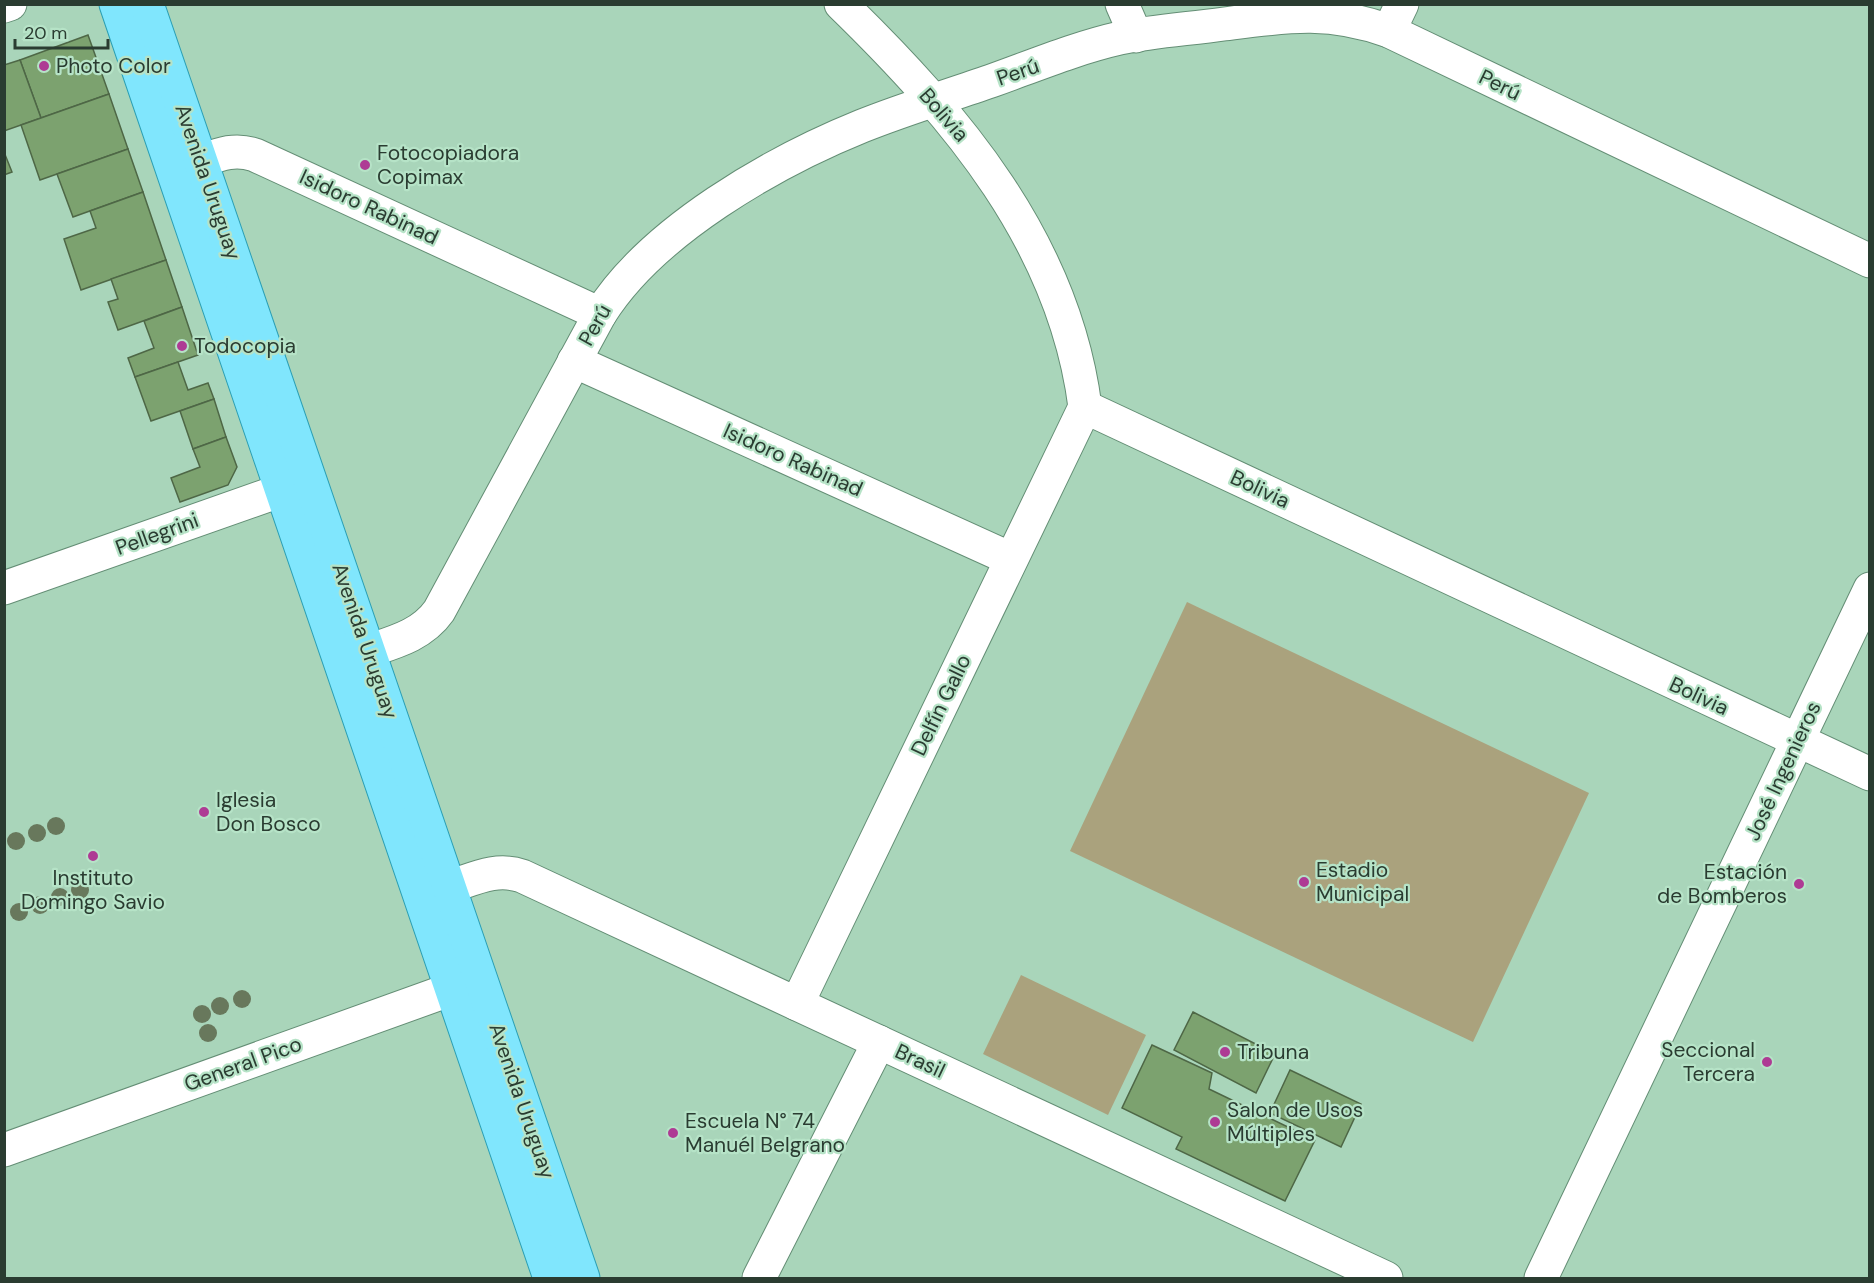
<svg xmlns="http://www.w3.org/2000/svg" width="1874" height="1283" viewBox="0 0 1874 1283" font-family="'DM Sans',sans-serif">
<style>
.green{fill:#aaa27d}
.building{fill:#7ca26f;stroke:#4e6746;stroke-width:1.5}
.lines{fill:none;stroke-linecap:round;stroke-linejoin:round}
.minor-casing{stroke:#648e75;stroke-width:35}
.major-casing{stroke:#2b9fb4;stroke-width:35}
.minor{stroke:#fff;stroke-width:33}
.major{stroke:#80e6fd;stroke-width:33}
.tree{fill:#68785c}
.poi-dot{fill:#ae3b94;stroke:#b6e3c7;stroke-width:2}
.labels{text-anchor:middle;stroke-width:4.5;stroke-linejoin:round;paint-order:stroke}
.poi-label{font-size:21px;fill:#2a3c31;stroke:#b6e3c7;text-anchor:start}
.street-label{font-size:21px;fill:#2a3c31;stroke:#b6e3c7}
</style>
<rect width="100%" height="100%" fill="#a9d5ba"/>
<!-- green -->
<g class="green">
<path d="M 1187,602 L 1589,793 L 1473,1042 L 1070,851 Z"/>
<path d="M 1021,975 L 1146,1035 L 1108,1115 L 983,1054 Z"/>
</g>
<!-- building -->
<g class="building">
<path d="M 88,35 L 109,94 L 41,118 L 20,60 Z"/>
<path d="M 20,60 L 41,118 L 4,131 L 4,65 Z"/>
<path d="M 109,94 L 128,149 L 40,180 L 21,125 Z"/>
<path d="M 128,149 L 143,192 L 73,217 L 57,174 Z"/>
<path d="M 4,152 L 12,172 L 4,175 Z"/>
<path d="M 143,192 L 166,260 L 81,290 L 64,239 L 96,228 L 90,211 Z"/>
<path d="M 166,260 L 182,307 L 118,330 L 108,302 L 118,299 L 111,279 Z"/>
<path d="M 182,307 L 198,355 L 135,377 L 128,358 L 154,348 L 144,321 Z"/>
<path d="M 178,362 L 188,390 L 208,383 L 214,399 L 151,421 L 135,377 Z"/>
<path d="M 214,399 L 226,437 L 193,449 L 180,411 Z"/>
<path d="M 226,437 L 237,467 L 228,485 L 180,502 L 171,478 L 200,467 L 193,449 Z"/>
<path d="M 1193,1012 L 1275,1054 L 1256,1093 L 1174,1050 Z"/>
<path d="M 1152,1045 L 1212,1073 L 1209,1089 L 1315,1140 L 1285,1201 L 1176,1149 L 1182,1137 L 1122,1108 Z"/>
<path d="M 1290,1070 L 1361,1104 L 1341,1147 L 1270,1113 Z"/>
</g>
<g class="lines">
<!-- minor casing -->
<g class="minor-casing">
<g id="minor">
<path d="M 841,4 C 956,116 1064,242 1085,407"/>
<path d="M 1122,4 L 1136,36"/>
<path d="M 4,6 L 10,4"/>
<path d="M 1389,31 L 1402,4"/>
<path d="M 201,161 C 220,154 235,148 255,155 L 600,314"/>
<path d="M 574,361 L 1011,559"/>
<path d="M 1085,407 L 1870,774"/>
<path d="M 4,588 L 308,481"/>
<path d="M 368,651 C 395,642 422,635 439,611 L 600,314 C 652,231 773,162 862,126 C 904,109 948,96 991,81 C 1033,66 1076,48 1120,38 C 1154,31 1189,29 1224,24 C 1286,16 1328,9 1389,31 L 1870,261"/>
<path d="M 449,887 C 474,879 496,867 522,876 L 1386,1278"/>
<path d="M 797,1004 L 1085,407"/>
<path d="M 4,1150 L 477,980"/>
<path d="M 759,1278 L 879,1042"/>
<path d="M 1541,1278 L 1870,589"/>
</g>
</g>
<!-- major casing -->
<g class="major-casing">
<g id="major">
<path d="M 116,4 L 550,1278"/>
<path d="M 147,4 L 583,1278"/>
</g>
</g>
<!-- minor -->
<use href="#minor" class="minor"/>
<!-- major -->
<use href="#major" class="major"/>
</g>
<!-- trees -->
<g class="tree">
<circle cx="56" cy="826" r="9"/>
<circle cx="37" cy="833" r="9"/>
<circle cx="16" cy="841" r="9"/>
<circle cx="80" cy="890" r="9"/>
<circle cx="60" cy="897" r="9"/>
<circle cx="40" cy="905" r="9"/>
<circle cx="19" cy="912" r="9"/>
<circle cx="242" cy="999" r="9"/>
<circle cx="220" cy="1006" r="9"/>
<circle cx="202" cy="1014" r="9"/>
<circle cx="208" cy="1033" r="9"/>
</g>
<!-- markers -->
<g class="poi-dot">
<circle cx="44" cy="66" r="6"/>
<circle cx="365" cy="165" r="6"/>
<circle cx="182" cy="346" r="6"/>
<circle cx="204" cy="812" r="6"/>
<circle cx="93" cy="856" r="6"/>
<circle cx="1304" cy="882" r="6"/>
<circle cx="1799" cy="884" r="6"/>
<circle cx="1225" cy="1052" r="6"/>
<circle cx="1767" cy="1062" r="6"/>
<circle cx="1215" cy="1122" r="6"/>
<circle cx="673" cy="1133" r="6"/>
</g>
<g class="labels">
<!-- poi labels -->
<g class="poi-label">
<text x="56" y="73">Photo Color</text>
<text x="377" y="160">Fotocopiadora<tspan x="377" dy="24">Copimax</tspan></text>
<text x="194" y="353">Todocopia</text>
<text x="216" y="807">Iglesia<tspan x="216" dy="24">Don Bosco</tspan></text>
<text x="1316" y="877">Estadio<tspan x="1316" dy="24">Municipal</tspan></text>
<text x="1787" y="879" text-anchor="end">Estación<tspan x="1787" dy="24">de Bomberos</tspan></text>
<text x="93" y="885" text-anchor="middle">Instituto<tspan x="93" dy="24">Domingo Savio</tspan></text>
<text x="1755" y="1057" text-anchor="end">Seccional<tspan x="1755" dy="24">Tercera</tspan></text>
<text x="1237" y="1059">Tribuna</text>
<text x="1227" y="1117">Salon de Usos<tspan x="1227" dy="24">Múltiples</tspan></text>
<text x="685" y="1128">Escuela N° 74<tspan x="685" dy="24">Manuél Belgrano</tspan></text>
</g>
<!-- street labels -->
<g class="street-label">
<text transform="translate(1018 72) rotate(-19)" y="7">Perú</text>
<text transform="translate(1500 85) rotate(26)" y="7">Perú</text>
<text transform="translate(944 115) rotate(49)" y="7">Bolivia</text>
<text transform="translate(208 182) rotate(71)" y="7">Avenida Uruguay</text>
<text transform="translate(369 207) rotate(25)" y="7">Isidoro Rabinad</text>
<text transform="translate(595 325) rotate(-61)" y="7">Perú</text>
<text transform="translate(793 460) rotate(24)" y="7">Isidoro Rabinad</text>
<text transform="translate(1260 489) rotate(25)" y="7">Bolivia</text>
<text transform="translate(157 534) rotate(-20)" y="7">Pellegrini</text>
<text transform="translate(365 641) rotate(71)" y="7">Avenida Uruguay</text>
<text transform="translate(1699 696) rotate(25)" y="7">Bolivia</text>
<text transform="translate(941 705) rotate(-64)" y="7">Delfín Gallo</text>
<text transform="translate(1783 771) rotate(-65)" y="7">José Ingenieros</text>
<text transform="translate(920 1061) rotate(25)" y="7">Brasil</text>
<text transform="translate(243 1064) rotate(-20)" y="7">General Pico</text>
<text transform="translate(522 1101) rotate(71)" y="7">Avenida Uruguay</text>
</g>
</g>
<!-- border -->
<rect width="1874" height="1283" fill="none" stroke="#2a3c31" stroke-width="12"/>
<!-- scale -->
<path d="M15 39v9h93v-9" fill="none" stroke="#2a3c31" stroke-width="3"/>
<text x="24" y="39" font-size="18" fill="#2a3c31" stroke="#b6e3c7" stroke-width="4.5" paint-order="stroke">20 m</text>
</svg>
